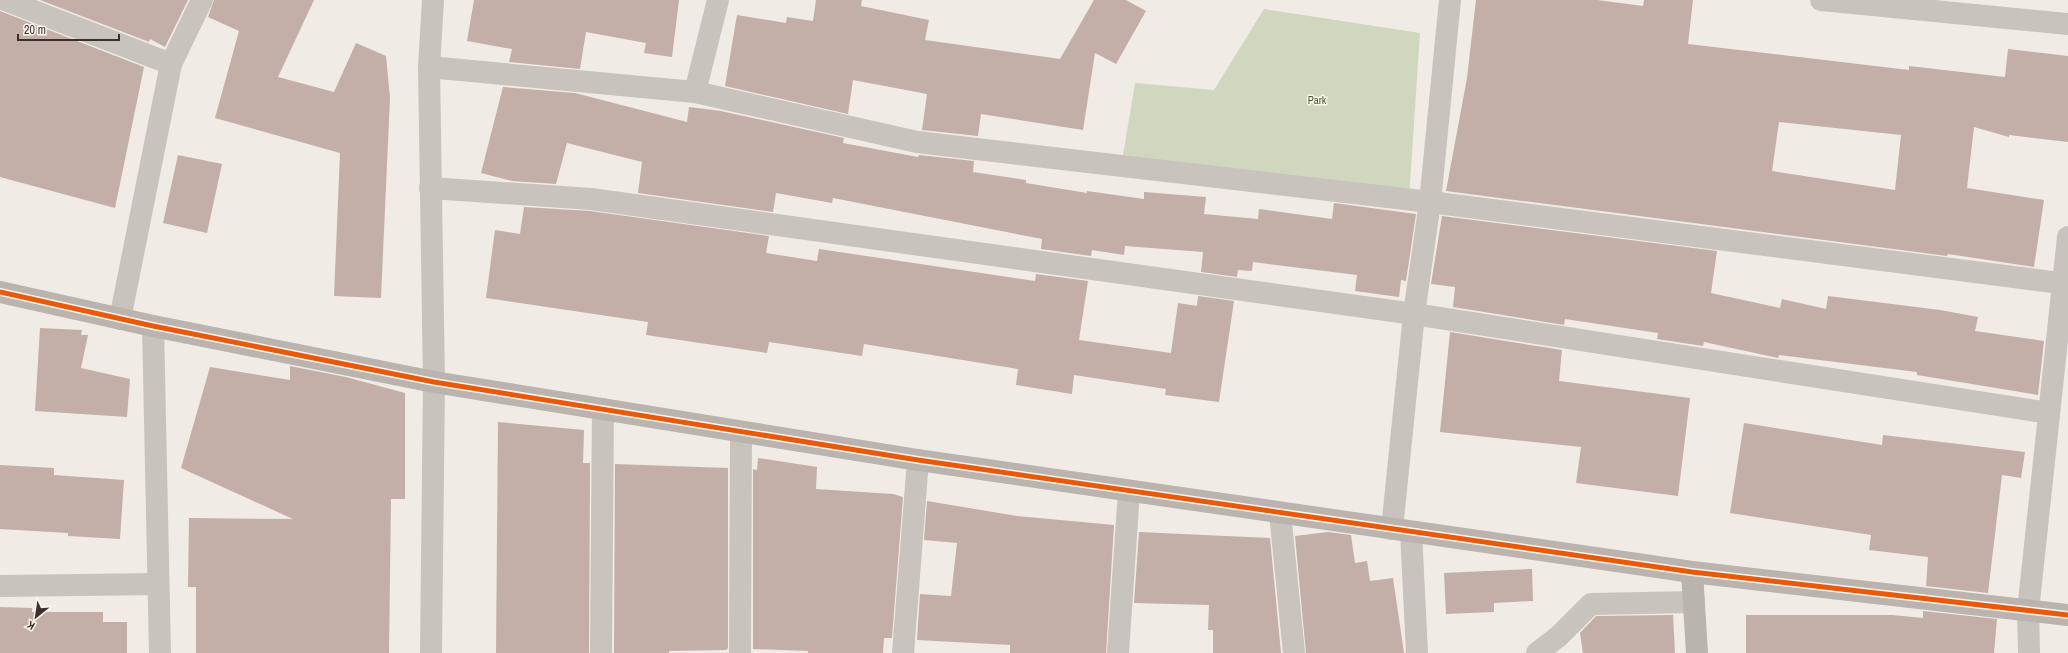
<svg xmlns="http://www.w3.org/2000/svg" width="2068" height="653" viewBox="0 0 2068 653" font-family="'Archivo Narrow',sans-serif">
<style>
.green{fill:#d1d6bf}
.building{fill:#c3afa7;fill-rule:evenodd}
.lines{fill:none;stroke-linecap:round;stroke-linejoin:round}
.street{stroke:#c9c3be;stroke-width:22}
.secondary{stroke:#bab3ae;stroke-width:22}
.cycleway-casing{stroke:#fbf5ee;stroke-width:8}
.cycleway{stroke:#e8590c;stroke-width:5}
.labels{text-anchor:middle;stroke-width:3;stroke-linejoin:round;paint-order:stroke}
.park-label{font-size:11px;fill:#4a5a2e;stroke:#fbf5ee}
</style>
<rect width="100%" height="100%" fill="#f0ebe5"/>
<!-- green -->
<path class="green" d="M 1264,9 L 1420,33 L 1409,198 L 1123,155 L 1135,83 L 1214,90 Z"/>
<!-- building -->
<g class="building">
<path d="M 40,0 L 188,0 L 165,47 L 150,39 L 149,42 Z"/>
<path d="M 214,0 L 314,0 L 278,77 L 334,92 L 356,43 L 386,56 L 390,98 L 381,298 L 334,296 L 340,153 L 215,118 L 239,31 L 208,17 Z"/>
<path d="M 474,0 L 679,0 L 672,57 L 644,53 L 646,43 L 586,32 L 580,69 L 509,62 L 512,49 L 467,41 Z"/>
<path d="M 816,0 L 862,0 L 861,6 L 929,20 L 925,40 L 1060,59 L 1094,0 L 1126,0 L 1146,11 L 1116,64 L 1095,53 L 1083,130 L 981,114 L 978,136 L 922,130 L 927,94 L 853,80 L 848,114 L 725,86 L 737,15 L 786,23 L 787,17 L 813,21 Z"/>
<path d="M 1476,0 L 1597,0 L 1643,6 L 1644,0 L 1693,0 L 1688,44 L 1909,70 L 1909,66 L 2005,77 L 2008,49 L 2068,56 L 2068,142 L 2009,135 L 2009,137 L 1974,127 L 1967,188 L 2044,200 L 2034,267 L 1948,254 L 1947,256 L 1446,191 L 1467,78 ZM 1779,122 L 1901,135 L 1895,190 L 1772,171 Z"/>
<path d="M 0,11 L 144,67 L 115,208 L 0,177 Z"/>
<path d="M 503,87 L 575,93 L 687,122 L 689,107 L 721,111 L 844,138 L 843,143 L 918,157 L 919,155 L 974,161 L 973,172 L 1026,180 L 1026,183 L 1087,193 L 1087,191 L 1144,199 L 1144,192 L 1206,197 L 1204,214 L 1258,219 L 1259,209 L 1332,219 L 1334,203 L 1416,214 L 1406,281 L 1401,280 L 1399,297 L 1355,291 L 1357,275 L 1253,262 L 1252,271 L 1238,270 L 1237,277 L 1201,272 L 1203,252 L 1125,246 L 1124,255 L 1092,250 L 1091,256 L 1041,249 L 1042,239 L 833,198 L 832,203 L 776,193 L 773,212 L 638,193 L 642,162 L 567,143 L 556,184 L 512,181 L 481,173 Z"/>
<path d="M 178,155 L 222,164 L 207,233 L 163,223 Z"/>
<path d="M 524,207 L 590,211 L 769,236 L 766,253 L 817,261 L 819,249 L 1035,281 L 1036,274 L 1088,281 L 1079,340 L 1171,353 L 1178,303 L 1197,306 L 1198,296 L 1234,301 L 1219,402 L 1165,395 L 1166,389 L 1074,375 L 1072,394 L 1016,385 L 1018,369 L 864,344 L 862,356 L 769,342 L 767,353 L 646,335 L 648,322 L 486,298 L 495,230 L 520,234 Z"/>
<path d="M 1442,216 L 1717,251 L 1711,293 L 1780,308 L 1782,299 L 1826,309 L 1828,296 L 1940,310 L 1978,317 L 1975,331 L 2044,341 L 2038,395 L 1917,375 L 1917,372 L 1779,355 L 1778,358 L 1704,342 L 1703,346 L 1657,339 L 1658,333 L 1565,319 L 1564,325 L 1453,307 L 1455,287 L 1431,284 Z"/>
<path d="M 40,328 L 82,330 L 81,335 L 88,335 L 81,368 L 130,379 L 127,417 L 35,411 Z"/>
<path d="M 1450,332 L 1562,350 L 1559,381 L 1690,398 L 1678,496 L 1576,483 L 1581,447 L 1440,432 Z"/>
<path d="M 290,366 L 346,377 L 405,393 L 405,499 L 391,499 L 389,653 L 196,653 L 196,587 L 188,587 L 189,518 L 293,519 L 181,468 L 210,367 L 290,380 Z"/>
<path d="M 498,422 L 584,430 L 583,463 L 590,463 L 589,653 L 496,653 Z"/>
<path d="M 1744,423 L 1882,445 L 1883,435 L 2025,452 L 2021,478 L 2002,475 L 1988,593 L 1926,586 L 1928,557 L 1869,550 L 1871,535 L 1730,513 Z"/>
<path d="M 758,458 L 817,467 L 816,489 L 893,494 L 903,497 L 892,638 L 884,638 L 883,653 L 808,653 L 808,651 L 753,649 L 753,469 L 757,470 Z"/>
<path d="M 615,464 L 728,468 L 728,648 L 726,650 L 669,651 L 669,653 L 614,653 Z"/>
<path d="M 0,465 L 54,468 L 54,475 L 124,480 L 120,539 L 68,536 L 68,533 L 0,529 Z"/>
<path d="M 927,501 L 1017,516 L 1114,525 L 1106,653 L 1010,653 L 1010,645 L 917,640 L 920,594 L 951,596 L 957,543 L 924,540 Z"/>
<path d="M 1139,532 L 1270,538 L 1281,653 L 1213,653 L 1213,630 L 1208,630 L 1209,605 L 1134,603 Z"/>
<path d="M 1328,532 L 1351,535 L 1355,563 L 1367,561 L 1370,581 L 1393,578 L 1404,653 L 1306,653 L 1295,536 Z"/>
<path d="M 1532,569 L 1533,601 L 1494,603 L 1494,612 L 1446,614 L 1444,573 Z"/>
<path d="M 0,607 L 32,608 L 32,612 L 103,612 L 103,622 L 127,622 L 127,653 L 0,653 Z"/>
<path d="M 1923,611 L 1997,619 L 1994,653 L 1746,653 L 1746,615 L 1892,615 L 1923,618 Z"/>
<path d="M 1673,615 L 1675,653 L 1583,653 L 1580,633 L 1596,616 Z"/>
</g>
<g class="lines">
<!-- street -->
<g class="street">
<path d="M 5,0 L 171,64"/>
<path d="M 1821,0 L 2068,24"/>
<path d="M 429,67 L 695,92 L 917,142 L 1430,202 L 2068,284"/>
<path d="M 695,92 L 718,0"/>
<path d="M 430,188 L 591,199 L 1414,314 L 2049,413"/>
<path d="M 120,319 L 171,64 L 202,0"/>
<path d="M 153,326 L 160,653"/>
<path d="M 1280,513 L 1294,653"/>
<path d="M 1392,529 L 1414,314 L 1430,202 L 1450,0"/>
<path d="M 1411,532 L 1417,653"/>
<path d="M 0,586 L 158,584"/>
<path d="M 431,653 L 434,382 L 429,67 L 433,0"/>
<path d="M 601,653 L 603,409"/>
<path d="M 740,653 L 741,432"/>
<path d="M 903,653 L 918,460"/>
<path d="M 1118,653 L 1129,491"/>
<path d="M 1537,653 L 1559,636 L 1591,604 L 1694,602"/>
<path d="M 2029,653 L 2028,611 L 2068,237"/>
</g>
<!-- secondary -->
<g class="secondary">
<path d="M 0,292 L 153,326 L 434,382 L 918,460 L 1692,572 L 2068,615"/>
<path d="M 1692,572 L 1697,653"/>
</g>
<!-- cycleway casing -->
<g class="cycleway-casing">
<path id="cycleway" d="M 0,292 L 153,326 L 434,382 L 918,460 L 1692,572 L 2068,615"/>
</g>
<!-- cycleway -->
<use href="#cycleway" class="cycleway"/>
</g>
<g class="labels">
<!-- park labels -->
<g class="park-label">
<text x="1317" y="104">Park</text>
</g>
</g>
<!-- north arrow -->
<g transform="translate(36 617) rotate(210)" stroke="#fbf5ee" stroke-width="3" paint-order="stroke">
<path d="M0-3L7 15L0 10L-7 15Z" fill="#3b302b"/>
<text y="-6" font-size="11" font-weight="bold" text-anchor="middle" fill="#3b302b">K</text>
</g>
<!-- scale -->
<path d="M18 34v6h101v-6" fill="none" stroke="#3b302b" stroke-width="2"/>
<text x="24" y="34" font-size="12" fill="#3b302b" stroke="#fbf5ee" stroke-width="3" paint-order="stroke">20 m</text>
</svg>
